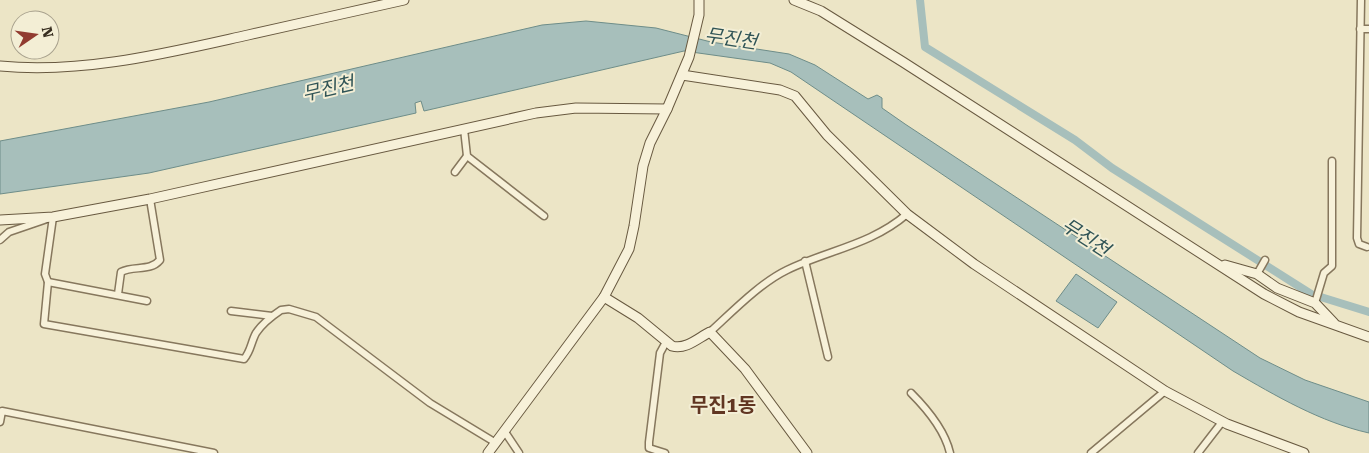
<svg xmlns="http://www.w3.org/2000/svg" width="1369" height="453" viewBox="0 0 1369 453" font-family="'Roboto Serif','Noto Sans KR',serif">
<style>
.water{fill:#a7bfbb;stroke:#6e8d89}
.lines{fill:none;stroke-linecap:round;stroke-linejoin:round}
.canal{stroke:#a7bfbb;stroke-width:8}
.street-casing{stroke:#86775d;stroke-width:9}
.secondary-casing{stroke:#685940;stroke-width:11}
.street{stroke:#f7f1d9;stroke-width:6}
.secondary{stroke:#f7f1d9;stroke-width:9}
.labels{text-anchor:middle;stroke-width:4;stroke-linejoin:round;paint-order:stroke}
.water-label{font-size:19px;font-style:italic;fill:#305456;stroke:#f3eed5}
.quarter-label{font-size:20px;font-weight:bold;fill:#613622;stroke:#f3eed5}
</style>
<rect width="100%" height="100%" fill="#ece5c6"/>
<!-- water -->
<g class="water">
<path d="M 586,21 L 656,28 L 711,42 L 789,54 L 815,65 L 868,99 L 877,95 L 882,98 L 882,108 L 905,124 L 1260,358 L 1305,380 L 1369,402 L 1369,433 C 1320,422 1276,396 1233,371 L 791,72 L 770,63 L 684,51 L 424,111 L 421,101 L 415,103 L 416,113 L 149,173 L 0,194 L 0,141 L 209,102 L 542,25 Z"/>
<path d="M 1076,274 L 1117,302 L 1098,328 L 1056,301 Z"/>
</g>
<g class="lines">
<!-- canal -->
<path class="canal" d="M 920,0 L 925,47 L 1075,140 L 1112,168 L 1311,294 L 1369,312"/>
<!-- street casing -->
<g class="street-casing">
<g id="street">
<path d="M 1361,0 L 1357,238 L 1359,244 L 1367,247"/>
<path d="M 1360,29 L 1369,29"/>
<path d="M 464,129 L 467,156 L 544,216"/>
<path d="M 455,172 L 467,156"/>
<path d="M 53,217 L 45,274 L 48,282 L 44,324 L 244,359 C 251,351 251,342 256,333 C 262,324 272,316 281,310 L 289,309 L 316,317 L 430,403 L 496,443"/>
<path d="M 0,240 L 9,232 L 47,219"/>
<path d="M 805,261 L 828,357"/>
<path d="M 1257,274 L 1265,260"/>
<path d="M 48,282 L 147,301"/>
<path d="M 118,294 L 121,272 C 134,265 150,272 160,260 L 150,199"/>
<path d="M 1315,303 L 1324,273 L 1332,266 L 1332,161"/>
<path d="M 231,311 L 272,316"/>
<path d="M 710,332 C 732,312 760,283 787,270 C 828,250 871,245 907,214"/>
<path d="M 911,393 C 927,409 945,431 950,453"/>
<path d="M 0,422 L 2,411 L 214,453"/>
<path d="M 505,432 L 519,453"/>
<path d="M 665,453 L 649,448 L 649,442 L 660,353 L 666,342"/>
<path d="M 1091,453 L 1165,391"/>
<path d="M 1198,453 L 1222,422"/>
</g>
</g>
<!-- secondary casing -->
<g class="secondary-casing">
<g id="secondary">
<path d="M 794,0 L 821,11 L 903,62 L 1264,294 L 1299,312 L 1369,337"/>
<path d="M 0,66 C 83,74 167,53 248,35 C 300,23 352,12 404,0"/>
<path d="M 682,75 L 780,90 L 795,96 L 827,135 L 907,214 L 974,264 L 1165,391 L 1227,424 L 1304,453"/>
<path d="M 0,220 L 53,217 L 150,199 L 536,113 L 576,108 L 667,109"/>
<path d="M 1225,265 L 1257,274 L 1277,288 L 1315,303 L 1334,323"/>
<path d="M 604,297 L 638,318 L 672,346 C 686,350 698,338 710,332 L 745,369 L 807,453"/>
<path d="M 488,453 L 604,297 L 629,249 L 634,226 L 643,166 L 650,143 L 667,109 L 689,57 L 699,15 L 699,0"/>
</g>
</g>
<!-- street -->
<use href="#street" class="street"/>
<!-- secondary -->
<use href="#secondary" class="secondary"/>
</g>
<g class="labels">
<!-- water labels -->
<g class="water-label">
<text transform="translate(731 38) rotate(8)" y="7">무진천</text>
<text transform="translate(328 88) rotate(-13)" y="7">무진천</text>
<text transform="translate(1086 237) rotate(33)" y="7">무진천</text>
</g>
<!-- quarter labels -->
<g class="quarter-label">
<text x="723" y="412">무진1동</text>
</g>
</g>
<!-- north arrow -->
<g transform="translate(35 35) rotate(77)"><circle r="24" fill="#f3eed5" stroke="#a8a18d"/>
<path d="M0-4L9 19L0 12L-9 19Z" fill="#913b30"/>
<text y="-8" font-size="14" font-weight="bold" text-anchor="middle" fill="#372e20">N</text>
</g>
</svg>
